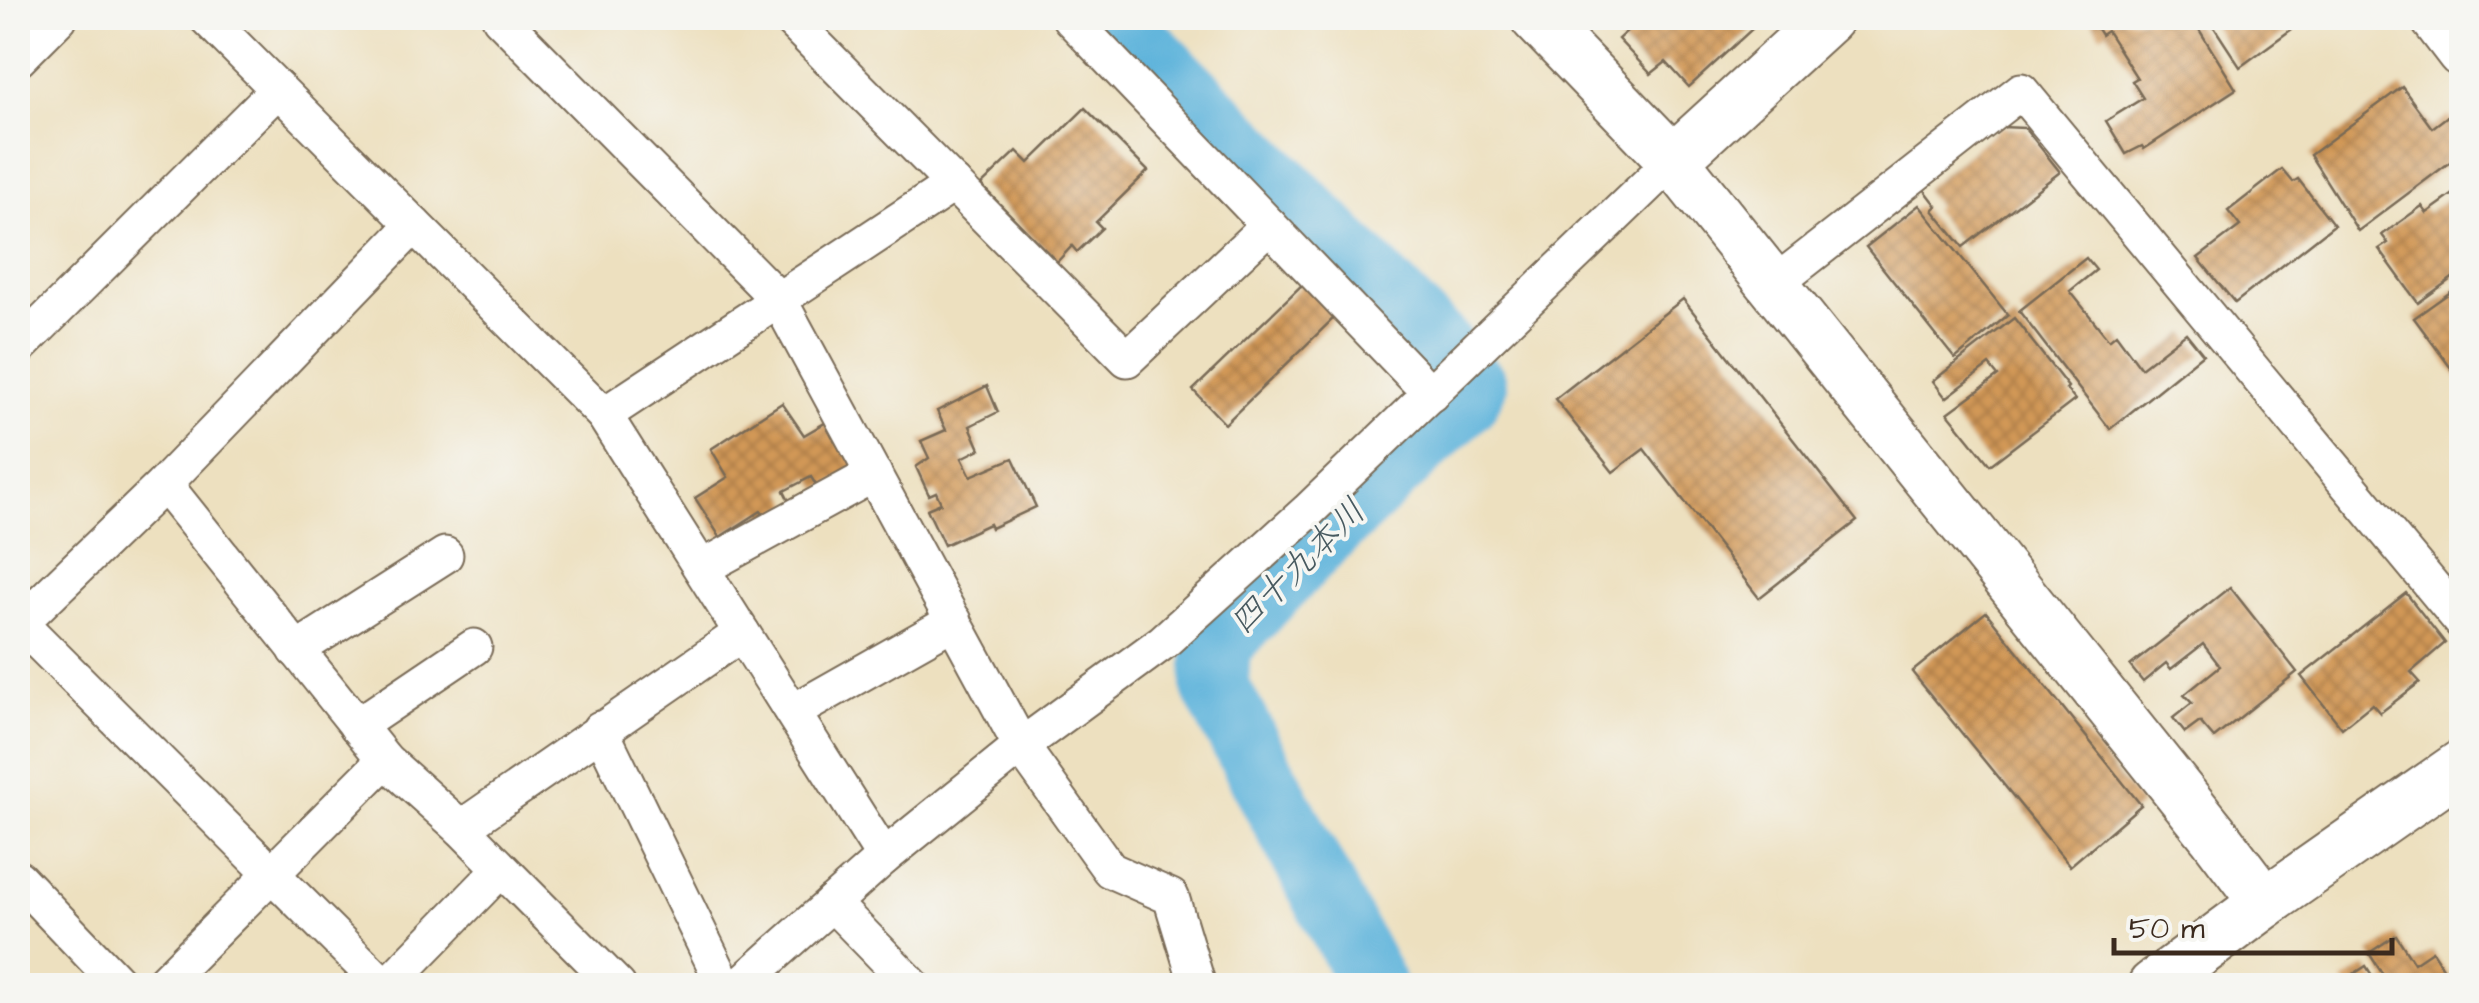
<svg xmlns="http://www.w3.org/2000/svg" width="2479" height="1003" viewBox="0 0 2479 1003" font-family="'Architects Daughter','Klee One',sans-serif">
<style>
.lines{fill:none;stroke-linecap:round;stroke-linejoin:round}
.river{stroke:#5fb4db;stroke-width:68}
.building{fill:url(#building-cross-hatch)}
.street-casing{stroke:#796a56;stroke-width:39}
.secondary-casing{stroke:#796a56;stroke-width:54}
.street{stroke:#fff;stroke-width:35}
.secondary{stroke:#fff;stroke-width:50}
.labels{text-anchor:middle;stroke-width:8;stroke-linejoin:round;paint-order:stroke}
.water-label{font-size:35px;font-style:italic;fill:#485a60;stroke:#f6f6f2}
</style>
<defs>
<pattern id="building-cross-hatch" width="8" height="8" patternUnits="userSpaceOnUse" patternTransform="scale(2.5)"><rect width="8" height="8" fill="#d19857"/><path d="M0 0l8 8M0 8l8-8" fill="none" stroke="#ab7c47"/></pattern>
</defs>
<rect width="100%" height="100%" fill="#f6f6f2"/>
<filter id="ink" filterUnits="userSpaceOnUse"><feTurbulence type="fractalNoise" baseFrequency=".01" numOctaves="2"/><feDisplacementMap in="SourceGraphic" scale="20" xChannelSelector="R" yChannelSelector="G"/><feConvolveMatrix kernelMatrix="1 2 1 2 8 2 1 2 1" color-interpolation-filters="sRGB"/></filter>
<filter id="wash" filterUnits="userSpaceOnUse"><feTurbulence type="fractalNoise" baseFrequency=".0048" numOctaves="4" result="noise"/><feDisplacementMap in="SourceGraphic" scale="40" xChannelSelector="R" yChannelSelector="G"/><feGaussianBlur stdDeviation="2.25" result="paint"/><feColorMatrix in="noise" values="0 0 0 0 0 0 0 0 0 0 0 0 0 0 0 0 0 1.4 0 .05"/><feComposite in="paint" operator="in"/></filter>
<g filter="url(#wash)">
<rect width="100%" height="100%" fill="#ede0bf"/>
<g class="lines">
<!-- river -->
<g class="river">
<path d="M 1114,18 L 1440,347"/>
<path d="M 1373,986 L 1215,686 L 1217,645 L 1325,533 L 1465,400 L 1473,385"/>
</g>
</g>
<g id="blocks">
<!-- building -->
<g class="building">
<path d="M 1641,18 L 1764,18 L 1689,87 L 1666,62 L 1651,74 L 1618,39 Z"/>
<path d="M 2090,18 L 2192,18 L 2236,89 L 2144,149 L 2142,146 L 2126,154 L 2106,121 L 2143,98 L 2132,81 L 2137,78 L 2107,31 L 2101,35 Z"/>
<path d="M 2208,18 L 2307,18 L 2240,67 Z"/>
<path d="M 2402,87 L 2432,128 L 2449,115 L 2462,133 L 2462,162 L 2454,168 L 2450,162 L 2358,231 L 2310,155 Z"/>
<path d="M 1085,108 L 1148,171 L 1096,222 L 1102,228 L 1077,252 L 1072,246 L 1057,262 L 981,185 L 1017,151 L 1029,163 Z"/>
<path d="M 2001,127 L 2025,128 L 2060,172 L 1963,247 L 1933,210 L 1937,206 L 1924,189 Z"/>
<path d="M 2282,169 L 2293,182 L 2298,179 L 2334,225 L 2235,303 L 2198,258 L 2240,226 L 2228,211 Z"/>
<path d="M 2462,188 L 2462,271 L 2418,303 L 2379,249 L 2388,243 L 2382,235 L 2422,206 L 2427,213 Z"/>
<path d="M 1919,205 L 2008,315 L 1955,359 L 1866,247 Z"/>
<path d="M 2086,258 L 2096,270 L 2070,291 L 2109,340 L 2116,334 L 2141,368 L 2186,333 L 2203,354 L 2110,429 L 2019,311 Z"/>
<path d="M 1307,280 L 1339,313 L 1225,424 L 1193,390 Z"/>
<path d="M 2462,284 L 2462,383 L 2414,318 Z"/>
<path d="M 1683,299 L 1857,521 L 1759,598 L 1644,449 L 1613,472 L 1555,399 Z"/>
<path d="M 2014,318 L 2068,387 L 2066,389 L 2075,400 L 1990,465 L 1948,413 L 1998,376 L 1989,365 L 1946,398 L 1933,381 Z"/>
<path d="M 987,386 L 998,412 L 970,426 L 980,449 L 962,458 L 971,476 L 1013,458 L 1036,507 L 991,528 L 989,524 L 944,545 L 927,509 L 941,503 L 936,492 L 929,495 L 916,467 L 929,458 L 921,441 L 946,430 L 937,411 Z"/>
<path d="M 782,403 L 804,435 L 830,420 L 861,468 L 819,490 L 811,477 L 784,491 L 791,505 L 766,519 L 761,511 L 720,537 L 695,498 L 728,477 L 711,449 Z"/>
<path d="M 2230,587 L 2297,672 L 2214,738 L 2200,722 L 2185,733 L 2173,718 L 2192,703 L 2184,695 L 2220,666 L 2203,644 L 2171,669 L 2166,663 L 2143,682 L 2130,666 Z"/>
<path d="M 2406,593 L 2445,643 L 2411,672 L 2420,682 L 2380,713 L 2372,704 L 2342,728 L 2301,676 Z"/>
<path d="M 1986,612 L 2141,805 L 2070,866 L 1912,672 Z"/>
<path d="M 2396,935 L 2414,963 L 2432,951 L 2455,986 L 2379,986 L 2387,981 L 2369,953 Z"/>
<path d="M 2366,966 L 2379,986 L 2346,986 L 2343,981 Z"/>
</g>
</g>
</g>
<g filter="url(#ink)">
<use href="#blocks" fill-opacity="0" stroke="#796a56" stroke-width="2.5"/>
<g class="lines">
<!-- street casing -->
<g class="street-casing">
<g id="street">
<path d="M 207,18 L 604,415 L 954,184"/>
<path d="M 500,18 L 779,300 L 1021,746 L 1110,870 L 1171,897 L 1198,986"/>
<path d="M 789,18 L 1127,359 L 1269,225"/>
<path d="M 1070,18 L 1431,394"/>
<path d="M 18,59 L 59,18"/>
<path d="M 1773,285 L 2021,91 L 2462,622"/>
<path d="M 18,348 L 278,89"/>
<path d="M 604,415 L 884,857"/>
<path d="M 164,484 L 385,760 L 461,828 L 618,986"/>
<path d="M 702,568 L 874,474"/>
<path d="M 20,623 L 384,986"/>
<path d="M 18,625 L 164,484 L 414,225"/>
<path d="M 296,650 L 445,555"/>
<path d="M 793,712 L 954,621"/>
<path d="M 357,726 L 474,647"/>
<path d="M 600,729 L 725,986"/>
<path d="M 461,828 L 742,633"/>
<path d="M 18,878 L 121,986"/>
<path d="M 832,903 L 913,986"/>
<path d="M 160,986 L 385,760"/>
<path d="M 387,986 L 501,869"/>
<path d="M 739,986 L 884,857 L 1021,746 L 1163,642 L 1308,511 L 1673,160"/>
</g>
</g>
<!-- secondary casing -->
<g class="secondary-casing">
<g id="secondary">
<path d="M 1536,18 L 1673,160 L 2213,834 L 2265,903"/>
<path d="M 2436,18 L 2462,52"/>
<path d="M 1673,160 L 1828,18"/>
<path d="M 2153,986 L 2265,903 L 2462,765"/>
</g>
</g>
<!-- street -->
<use href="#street" class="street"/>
<!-- secondary -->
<use href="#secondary" class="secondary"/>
</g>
</g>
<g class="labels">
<!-- water labels -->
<g class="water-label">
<text transform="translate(1297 566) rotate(-45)" y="12">四十九本川</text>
</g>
</g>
<!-- margin -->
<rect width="2479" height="1003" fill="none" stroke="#f6f6f2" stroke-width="60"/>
<!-- scale -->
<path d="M2114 938v15h278v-15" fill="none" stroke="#3b2a1e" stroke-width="5"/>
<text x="2129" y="938" font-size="30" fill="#3b2a1e" stroke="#f6f6f2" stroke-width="8" paint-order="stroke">50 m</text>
</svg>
